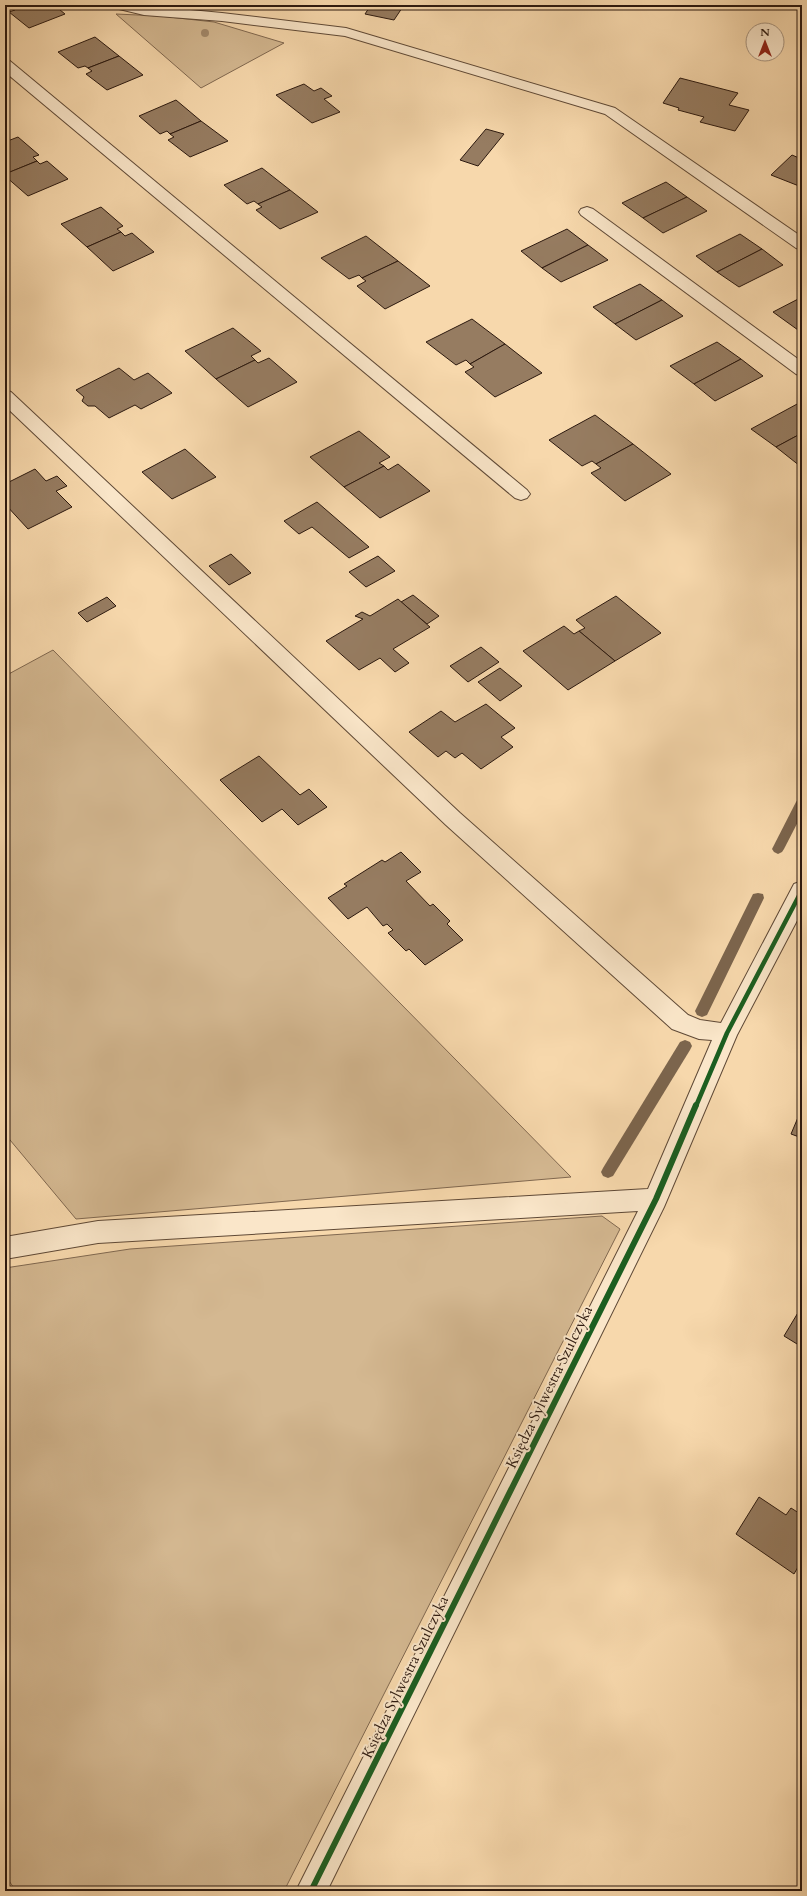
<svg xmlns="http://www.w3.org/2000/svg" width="807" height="1896" viewBox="0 0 807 1896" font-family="Cardo,serif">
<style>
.green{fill:#d4b891;stroke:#806850}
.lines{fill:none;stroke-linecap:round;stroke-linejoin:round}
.stream{fill:#7c654d;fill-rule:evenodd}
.building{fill:#967c61;stroke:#2c190f}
.minor-casing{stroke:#5f4936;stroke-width:2}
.minor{fill:#fae6c9;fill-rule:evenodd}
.cycleway-far1-casing{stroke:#fae6c9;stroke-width:7}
.cycleway-casing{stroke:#fae6c9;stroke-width:8}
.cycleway-far1{stroke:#1b5e20;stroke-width:4.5}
.cycleway{stroke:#1b5e20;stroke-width:6}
.tree{fill:#a3896b}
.labels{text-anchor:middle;stroke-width:4;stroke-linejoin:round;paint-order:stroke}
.street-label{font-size:15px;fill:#2c190f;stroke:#fae6c9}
</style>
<rect width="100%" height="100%" fill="#f7d8ac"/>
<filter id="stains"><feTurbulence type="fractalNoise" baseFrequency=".005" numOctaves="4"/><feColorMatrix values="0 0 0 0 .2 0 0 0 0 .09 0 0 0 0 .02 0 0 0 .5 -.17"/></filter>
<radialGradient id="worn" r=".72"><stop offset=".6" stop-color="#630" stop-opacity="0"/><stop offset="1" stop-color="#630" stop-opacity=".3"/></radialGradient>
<!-- green -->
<g class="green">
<path d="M 116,14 L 160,16 L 214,22 L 284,43 L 201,88 Z"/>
<path d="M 53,650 L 571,1177 L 76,1219 L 5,1134 L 5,676 Z"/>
<path d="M 602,1216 L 620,1229 L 284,1891 L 16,1891 L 5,1875 L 5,1268 L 130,1249 Z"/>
</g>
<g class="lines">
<!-- stream -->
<g class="stream">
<path d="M 802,797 L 802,814 L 784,849 L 782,852 L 778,854 L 774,852 L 772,849 L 796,802 L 798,799 Z"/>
<path d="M 758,893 L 763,894 L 764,898 L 707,1015 L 702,1017 L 697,1015 L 695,1011 L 697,1007 L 753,894 Z"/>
<path d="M 685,1040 L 690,1042 L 692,1046 L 690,1050 L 613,1176 L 608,1178 L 603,1176 L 601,1172 L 603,1168 L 680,1042 Z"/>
</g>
</g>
<!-- building -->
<g class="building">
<path d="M 19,5 L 54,5 L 65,14 L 29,28 L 9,12 L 15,10 L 12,8 Z"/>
<path d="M 371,5 L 404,5 L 394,20 L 365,14 Z"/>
<path d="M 95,37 L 119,56 L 88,68 L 85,66 L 78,68 L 58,52 Z"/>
<path d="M 119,56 L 143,75 L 107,90 L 86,74 L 92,71 L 88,68 Z"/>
<path d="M 680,78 L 738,93 L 729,105 L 749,110 L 735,131 L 700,122 L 704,117 L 678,110 L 679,108 L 663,103 Z"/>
<path d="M 304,84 L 314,91 L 321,88 L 332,96 L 324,99 L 340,112 L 312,123 L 276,95 Z"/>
<path d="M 176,100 L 201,121 L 170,134 L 167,131 L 160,134 L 139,116 Z"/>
<path d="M 201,121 L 228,141 L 190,157 L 168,140 L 174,137 L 170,134 Z"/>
<path d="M 486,129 L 504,134 L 478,166 L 460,160 Z"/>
<path d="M 18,137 L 39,155 L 33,157 L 37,161 L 5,174 L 5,142 Z"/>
<path d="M 792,155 L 799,158 L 802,156 L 802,183 L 799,186 L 771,175 Z"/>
<path d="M 37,161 L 40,164 L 47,161 L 68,179 L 28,196 L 5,176 L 5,174 Z"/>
<path d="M 262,168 L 290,190 L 258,204 L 254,201 L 247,204 L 224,185 Z"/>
<path d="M 666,182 L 687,197 L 643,218 L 622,203 Z"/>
<path d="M 290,190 L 318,212 L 280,229 L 256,210 L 262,207 L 258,204 Z"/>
<path d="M 687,197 L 707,211 L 663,233 L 643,218 Z"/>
<path d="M 101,207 L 123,226 L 117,229 L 121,232 L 87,247 L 61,224 Z"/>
<path d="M 567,229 L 588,245 L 542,268 L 521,251 Z"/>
<path d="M 121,232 L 125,236 L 132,233 L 154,252 L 113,271 L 87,247 Z"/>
<path d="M 740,234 L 762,249 L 717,272 L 696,256 Z"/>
<path d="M 366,236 L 398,261 L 362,278 L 359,275 L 349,279 L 321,258 Z"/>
<path d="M 588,245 L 608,260 L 561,282 L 542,268 Z"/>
<path d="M 762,249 L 783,265 L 739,287 L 717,272 Z"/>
<path d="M 398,261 L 430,286 L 385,309 L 357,286 L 366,281 L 362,278 Z"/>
<path d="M 640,284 L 662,300 L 615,324 L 593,307 Z"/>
<path d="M 802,297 L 802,328 L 798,330 L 773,312 Z"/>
<path d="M 662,300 L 683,316 L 636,340 L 615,324 Z"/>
<path d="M 472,319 L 505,344 L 470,364 L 466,360 L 456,365 L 426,342 Z"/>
<path d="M 233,328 L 261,351 L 251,356 L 255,360 L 216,379 L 185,351 Z"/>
<path d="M 717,342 L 741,359 L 694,384 L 670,366 Z"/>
<path d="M 505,344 L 542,373 L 495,397 L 465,372 L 474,367 L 470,364 Z"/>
<path d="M 269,358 L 297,382 L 248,407 L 216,379 L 255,360 L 258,363 Z"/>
<path d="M 741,359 L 763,376 L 715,401 L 694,384 Z"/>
<path d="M 119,368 L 134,380 L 148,373 L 172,393 L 141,409 L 135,405 L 109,418 L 95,406 L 88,406 L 82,401 L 84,397 L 76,390 Z"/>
<path d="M 799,403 L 802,405 L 802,433 L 776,447 L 751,429 Z"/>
<path d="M 595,415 L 633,444 L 596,464 L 592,461 L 582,466 L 549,440 Z"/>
<path d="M 359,431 L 390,457 L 379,463 L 384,466 L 344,487 L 310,457 Z"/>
<path d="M 802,433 L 802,464 L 800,466 L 776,447 Z"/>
<path d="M 633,444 L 671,474 L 625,501 L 591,473 L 601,468 L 596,464 Z"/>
<path d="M 185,449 L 216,477 L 172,499 L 142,472 Z"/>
<path d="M 398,464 L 430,491 L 380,518 L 344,487 L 384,466 L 388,470 Z"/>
<path d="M 35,469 L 46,481 L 57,476 L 67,486 L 56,491 L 72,507 L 28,529 L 5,504 L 5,484 Z"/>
<path d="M 317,502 L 369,547 L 349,558 L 312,527 L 299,534 L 284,521 Z"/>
<path d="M 231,554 L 251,573 L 229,585 L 209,566 Z"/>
<path d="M 378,556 L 395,571 L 366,587 L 349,572 Z"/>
<path d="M 413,595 L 439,616 L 427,624 L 401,602 Z"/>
<path d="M 616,596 L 661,633 L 615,661 L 579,631 L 585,628 L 576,620 Z"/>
<path d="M 107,597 L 116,606 L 87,622 L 78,613 Z"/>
<path d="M 398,599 L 430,627 L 393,649 L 409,663 L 395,672 L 380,658 L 359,670 L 326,641 L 363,619 L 355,616 L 362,612 L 370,616 Z"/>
<path d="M 564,626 L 574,634 L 579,631 L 615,661 L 568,690 L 523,651 Z"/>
<path d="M 481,647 L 499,662 L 468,682 L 450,666 Z"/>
<path d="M 500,668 L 522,686 L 500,701 L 478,682 Z"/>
<path d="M 486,704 L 515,728 L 501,737 L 513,747 L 481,769 L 462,753 L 455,758 L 446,751 L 438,757 L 409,732 L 441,711 L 455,722 Z"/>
<path d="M 259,756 L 300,795 L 309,789 L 327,807 L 298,825 L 282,809 L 262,822 L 220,780 Z"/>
<path d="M 401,852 L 421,872 L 406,881 L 430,906 L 433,904 L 450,921 L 447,924 L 463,940 L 425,965 L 409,949 L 406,951 L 388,933 L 393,930 L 387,924 L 383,926 L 367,907 L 348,919 L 328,898 L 347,886 L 344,884 L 382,860 L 385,862 Z"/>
<path d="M 802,1108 L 802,1138 L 791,1134 Z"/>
<path d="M 802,1306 L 802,1347 L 784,1336 Z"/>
<path d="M 759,1497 L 786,1515 L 791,1508 L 802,1515 L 802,1560 L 794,1574 L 736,1534 Z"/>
</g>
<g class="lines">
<!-- minor casing -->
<g class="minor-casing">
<g id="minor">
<path d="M 113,5 L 137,5 L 222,13 L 346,28 L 615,108 L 802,237 L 802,250 L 796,248 L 605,114 L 345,36 L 222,21 L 144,15 L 115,8 Z"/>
<path d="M 5,60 L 10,61 L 527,490 L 530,494 L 527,498 L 521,500 L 515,498 L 5,72 Z"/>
<path d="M 587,207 L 593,209 L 802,362 L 802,376 L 796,374 L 581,215 L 579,212 L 581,209 Z"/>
<path d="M 5,390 L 11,392 L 460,813 L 688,1015 L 700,1020 L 721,1023 L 794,884 L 802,881 L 802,911 L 737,1035 L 664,1207 L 327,1891 L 296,1891 L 638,1211 L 98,1243 L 5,1259 L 5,1237 L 98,1221 L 648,1189 L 712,1040 L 699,1039 L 672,1029 L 446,825 L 5,406 Z"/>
</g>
</g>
<!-- minor -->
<use href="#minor" class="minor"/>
<!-- cycleway-far1 casing -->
<g class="cycleway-far1-casing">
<path id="cycleway-far1" d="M 696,1106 L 727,1033 L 802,890"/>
</g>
<!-- cycleway casing -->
<g class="cycleway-casing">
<path id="cycleway" d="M 311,1891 L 656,1199 L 696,1105"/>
</g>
<!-- cycleway-far1 -->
<use href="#cycleway-far1" class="cycleway-far1"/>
<!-- cycleway -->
<use href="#cycleway" class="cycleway"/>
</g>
<!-- trees -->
<circle class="tree" cx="205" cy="33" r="4"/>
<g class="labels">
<!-- street labels -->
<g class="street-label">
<text transform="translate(549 1387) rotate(-64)" y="5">Księdza Sylwestra Szulczyka</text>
<text transform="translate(405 1677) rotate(-64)" y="5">Księdza Sylwestra Szulczyka</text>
</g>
</g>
<!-- margin -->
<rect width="807" height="1896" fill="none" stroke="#f7d8ac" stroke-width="20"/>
<rect x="6" y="6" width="795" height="1884" fill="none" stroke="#2c190f" stroke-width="2"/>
<rect x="10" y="10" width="787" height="1876" fill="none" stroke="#2c190f"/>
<!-- north arrow -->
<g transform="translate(765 42)"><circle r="19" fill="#fae6c9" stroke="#a8947f"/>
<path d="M0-3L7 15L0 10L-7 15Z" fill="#8f2418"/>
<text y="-6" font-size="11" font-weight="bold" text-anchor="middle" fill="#2c190f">N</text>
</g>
<rect width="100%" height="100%" filter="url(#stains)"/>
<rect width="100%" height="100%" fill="url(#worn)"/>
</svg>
